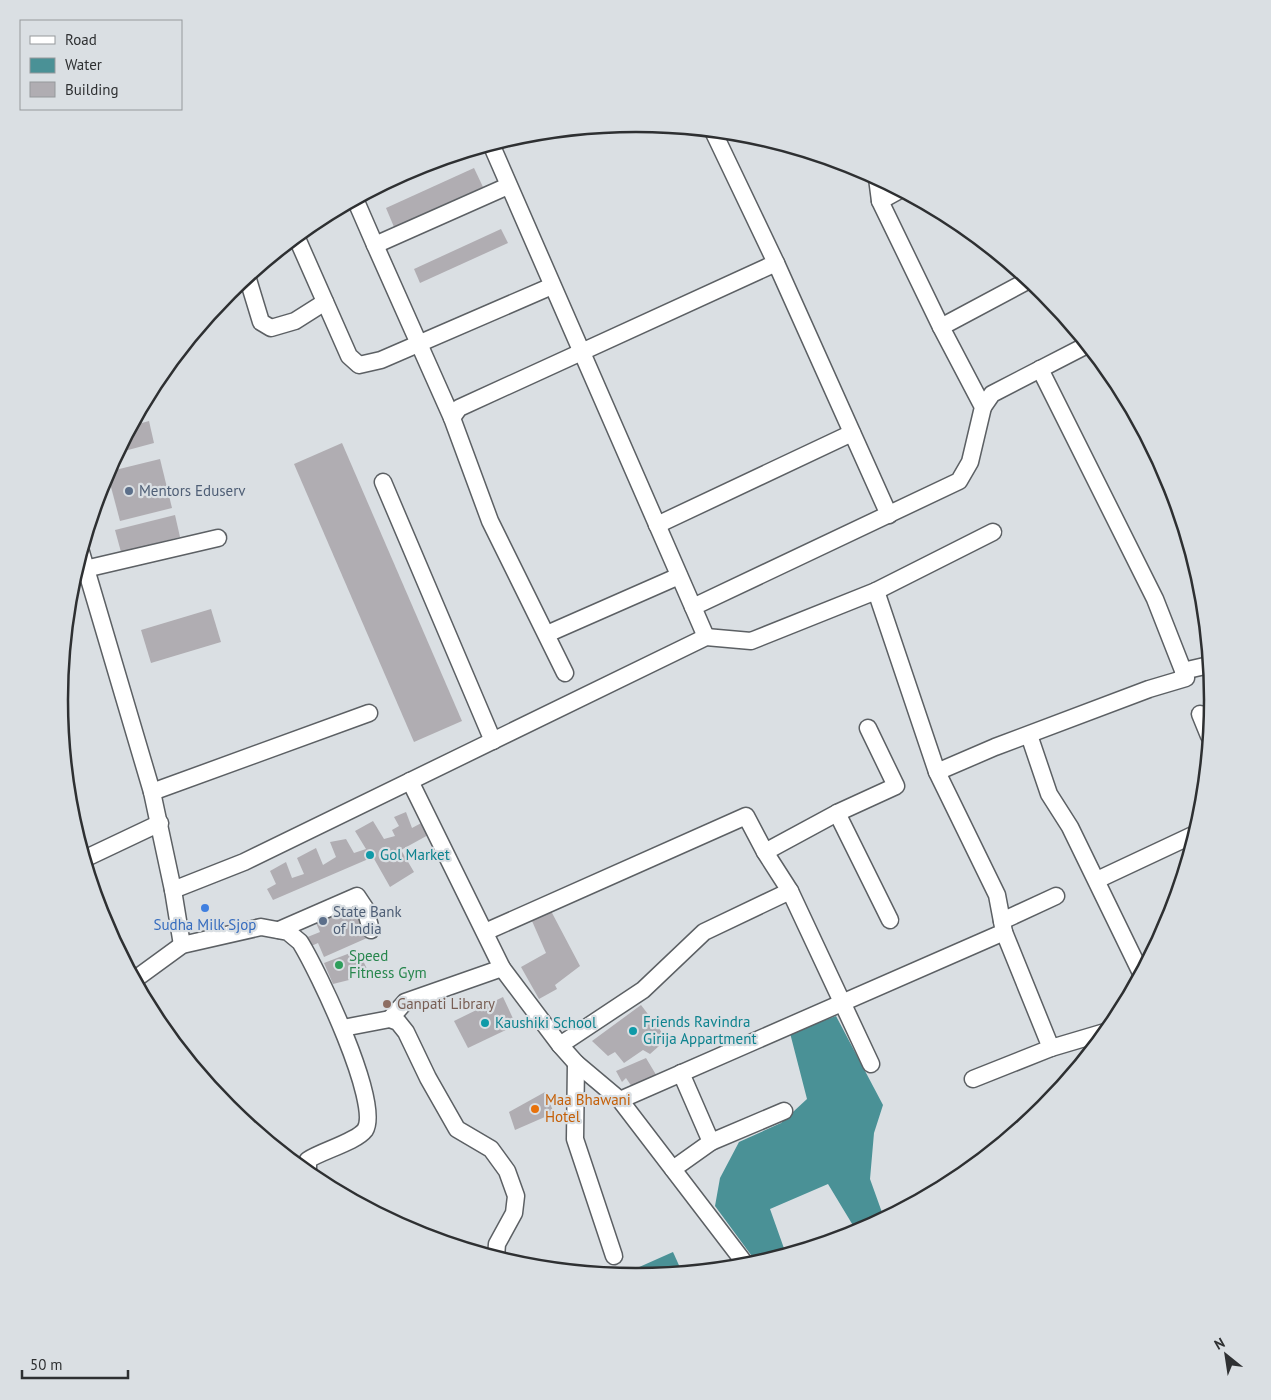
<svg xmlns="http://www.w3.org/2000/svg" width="1271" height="1400" viewBox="0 0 1271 1400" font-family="'PT Sans',sans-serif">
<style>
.water{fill:#4a9196}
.building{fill:#b0adb2}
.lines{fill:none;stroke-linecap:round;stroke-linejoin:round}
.minor-casing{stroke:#5c6064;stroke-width:19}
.minor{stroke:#fff;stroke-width:16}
.service-dot{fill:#5c6f8a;stroke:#dadfe3;stroke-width:2}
.culture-dot{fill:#0f9aa8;stroke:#dadfe3;stroke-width:2}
.shop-dot{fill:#3f7fe0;stroke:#dadfe3;stroke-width:2}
.leisure-dot{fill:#2e9e5b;stroke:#dadfe3;stroke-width:2}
.education-dot{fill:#8d6e63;stroke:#dadfe3;stroke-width:2}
.food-dot{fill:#e8710a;stroke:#dadfe3;stroke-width:2}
.labels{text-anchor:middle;stroke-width:4.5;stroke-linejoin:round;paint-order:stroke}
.service-label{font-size:15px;fill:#4e5e75;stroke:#dadfe3;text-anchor:start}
.culture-label{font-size:15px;fill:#0d838f;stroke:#dadfe3;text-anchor:start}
.shop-label{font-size:15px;fill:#366cbe;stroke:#dadfe3}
.leisure-label{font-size:15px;fill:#27864d;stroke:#dadfe3;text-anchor:start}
.education-label{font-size:15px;fill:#785e54;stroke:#dadfe3;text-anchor:start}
.food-label{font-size:15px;fill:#c56008;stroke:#dadfe3;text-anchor:start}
.rim{fill:none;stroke:#2e3032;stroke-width:2.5}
</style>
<rect width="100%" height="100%" fill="#dadfe3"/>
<!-- water -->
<g class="water">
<path d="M 836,1016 L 883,1105 L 874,1133 L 870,1179 L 884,1218 L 857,1232 L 828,1184 L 770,1209 L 786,1254 L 757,1263 L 715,1206 L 720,1178 L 739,1142 L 781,1123 L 807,1099 L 790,1033 Z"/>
<path d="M 673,1252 L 682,1272 L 628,1276 L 628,1272 Z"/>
</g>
<!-- building -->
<g class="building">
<path d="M 462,153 L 379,192 L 377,187 L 415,167 Z"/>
<path d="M 474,168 L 483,187 L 394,227 L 386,208 Z"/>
<path d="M 501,229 L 508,243 L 420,283 L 414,269 Z"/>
<path d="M 149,421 L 154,443 L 117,453 L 131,426 Z"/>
<path d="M 342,443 L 462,721 L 414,742 L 294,464 Z"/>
<path d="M 160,459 L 172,508 L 120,521 L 107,472 Z"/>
<path d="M 175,515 L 180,537 L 121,552 L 115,530 Z"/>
<path d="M 211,609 L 221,642 L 151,663 L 141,630 Z"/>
<path d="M 406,812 L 412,828 L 425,821 L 430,834 L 401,850 L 414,872 L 390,887 L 373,857 L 273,900 L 267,889 L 276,884 L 270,871 L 286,862 L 292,878 L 304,874 L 297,858 L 316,848 L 323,865 L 336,857 L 330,842 L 346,839 L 354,853 L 366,849 L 355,831 L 373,821 L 384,839 L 395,836 L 392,830 L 399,826 L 394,817 Z"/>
<path d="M 352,899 L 367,938 L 324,957 L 318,943 L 309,947 L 305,938 L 320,932 L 313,916 Z"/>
<path d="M 551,911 L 580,966 L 555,985 L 557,989 L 539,999 L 521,967 L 546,953 L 532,921 Z"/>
<path d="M 358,950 L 367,969 L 348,978 L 349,980 L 333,984 L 324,963 Z"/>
<path d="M 503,997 L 516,1025 L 468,1048 L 454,1021 Z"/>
<path d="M 641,1005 L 667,1039 L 650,1054 L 643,1050 L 624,1063 L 615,1052 L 608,1056 L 592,1041 Z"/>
<path d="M 646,1058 L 658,1078 L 634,1090 L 626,1078 L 622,1082 L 616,1071 Z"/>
<path d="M 545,1092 L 554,1113 L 515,1130 L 509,1112 Z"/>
</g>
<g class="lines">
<!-- minor casing -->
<g class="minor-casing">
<g id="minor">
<path d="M 491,144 L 693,607"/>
<path d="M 355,199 L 375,245 L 508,186"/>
<path d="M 880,201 L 900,190"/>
<path d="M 296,236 L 349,356 L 359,365 L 381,360 L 552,286"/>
<path d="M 375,245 L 452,418"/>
<path d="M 776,263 L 889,515"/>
<path d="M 247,276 L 261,322 L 271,328 L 295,321 L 325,302"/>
<path d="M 941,327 L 1029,280"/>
<path d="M 983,407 L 992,394 L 1087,345"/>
<path d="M 383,482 L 493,741"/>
<path d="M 657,525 L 852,433"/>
<path d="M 81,552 L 152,792 L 173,890 L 182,945"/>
<path d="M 85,569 L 218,538"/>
<path d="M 876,591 L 993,532"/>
<path d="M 547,634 L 679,576"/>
<path d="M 706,637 L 693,607 L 959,481 L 970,462 L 983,407 L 941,327 L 880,201 L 877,178"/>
<path d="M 1183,671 L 1209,665"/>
<path d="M 565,673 L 490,521 L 452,418 L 459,408 L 776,263 L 713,131"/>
<path d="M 1200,714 L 1209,736"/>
<path d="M 1029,735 L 1049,794 L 1070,827 L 1141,973"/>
<path d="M 410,781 L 502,968 L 560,1045 L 576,1063 L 620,1100 L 747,1266"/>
<path d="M 152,792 L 369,713"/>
<path d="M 837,813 L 890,920"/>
<path d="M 765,852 L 837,813 L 896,786 L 868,728"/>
<path d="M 84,859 L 160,823"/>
<path d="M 1097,880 L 1195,834"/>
<path d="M 173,890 L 244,862 L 706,637 L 751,641 L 876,591 L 937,772"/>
<path d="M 1002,921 L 1056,896"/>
<path d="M 279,930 L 357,896 L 365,908 L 371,930"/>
<path d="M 485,932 L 746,816 L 765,852 L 790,891 L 871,1064"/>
<path d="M 134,980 L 182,945 L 261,927 L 288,932 L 300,942 C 317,969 382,1104 365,1130 C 356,1142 321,1151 308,1160 L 308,1174"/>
<path d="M 390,1019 L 405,1002 L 502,968"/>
<path d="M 343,1028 L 390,1019 L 398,1022 L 406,1032 L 428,1078 L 457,1129 L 491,1149 L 507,1171 L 516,1196 L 514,1213 L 497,1244 L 496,1257"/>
<path d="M 560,1045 L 643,990 L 704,932 L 790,891"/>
<path d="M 1051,1048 L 1105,1032"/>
<path d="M 576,1063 L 575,1139 L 614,1256"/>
<path d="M 681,1073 L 711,1142"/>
<path d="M 973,1079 L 1051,1048 L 1004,932"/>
<path d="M 620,1100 L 1004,932 L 997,895 L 937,772 L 995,747 L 1149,689 L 1186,678 L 1155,599 L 1040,369"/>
<path d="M 673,1169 L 711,1142 L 784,1111"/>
</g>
</g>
<!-- minor -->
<use href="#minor" class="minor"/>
</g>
<!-- markers -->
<g class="service-dot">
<circle cx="129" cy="491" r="5"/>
<circle cx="323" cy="921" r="5"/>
</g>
<g class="culture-dot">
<circle cx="370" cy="855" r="5"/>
<circle cx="485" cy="1023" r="5"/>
<circle cx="633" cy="1031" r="5"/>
</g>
<circle class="shop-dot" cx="205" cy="908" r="5"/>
<circle class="leisure-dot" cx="339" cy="965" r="5"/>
<circle class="education-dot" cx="387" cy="1004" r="5"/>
<circle class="food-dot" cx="535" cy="1109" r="5"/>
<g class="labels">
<!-- service labels -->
<g class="service-label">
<text x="139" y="496">Mentors Eduserv</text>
<text x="333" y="917">State Bank<tspan x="333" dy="17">of India</tspan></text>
</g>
<!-- culture labels -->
<g class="culture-label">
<text x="380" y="860">Gol Market</text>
<text x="643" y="1027">Friends Ravindra<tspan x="643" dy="17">Girija Appartment</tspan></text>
<text x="495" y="1028">Kaushiki School</text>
</g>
<!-- shop labels -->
<g class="shop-label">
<text x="205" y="930">Sudha Milk Sjop</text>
</g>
<!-- leisure labels -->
<g class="leisure-label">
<text x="349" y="961">Speed<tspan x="349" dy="17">Fitness Gym</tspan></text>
</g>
<!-- education labels -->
<g class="education-label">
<text x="397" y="1009">Ganpati Library</text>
</g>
<!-- food labels -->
<g class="food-label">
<text x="545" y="1105">Maa Bhawani<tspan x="545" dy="17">Hotel</tspan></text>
</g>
</g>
<!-- crop -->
<path d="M0 0H1271V1400H0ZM68 700a568 568 0 1 1 1136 0a568 568 0 1 1-1136 0Z" fill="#dadfe3" fill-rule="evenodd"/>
<path class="rim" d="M68 700a568 568 0 1 1 1136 0a568 568 0 1 1-1136 0Z"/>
<!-- legend -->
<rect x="20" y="20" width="162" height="90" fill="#dadfe3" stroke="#95999c"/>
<rect x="30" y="36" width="25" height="8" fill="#ffffff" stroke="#95999c"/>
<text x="65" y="45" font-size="15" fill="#2e3032">Road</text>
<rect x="30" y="58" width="25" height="15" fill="#4a9196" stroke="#95999c"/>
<text x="65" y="70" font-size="15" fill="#2e3032">Water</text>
<rect x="30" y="82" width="25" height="15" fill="#b0adb2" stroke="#95999c"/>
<text x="65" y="95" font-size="15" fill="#2e3032">Building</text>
<!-- north arrow -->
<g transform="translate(1226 1355) rotate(330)" stroke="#dadfe3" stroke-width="4" paint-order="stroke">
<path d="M0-4L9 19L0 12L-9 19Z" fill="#2e3032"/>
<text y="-8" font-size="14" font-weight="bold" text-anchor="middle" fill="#2e3032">N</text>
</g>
<!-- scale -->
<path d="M22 1370v8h106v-8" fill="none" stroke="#2e3032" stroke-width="2.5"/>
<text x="30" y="1370" font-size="15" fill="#2e3032" stroke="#dadfe3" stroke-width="4" paint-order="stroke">50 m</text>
</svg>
